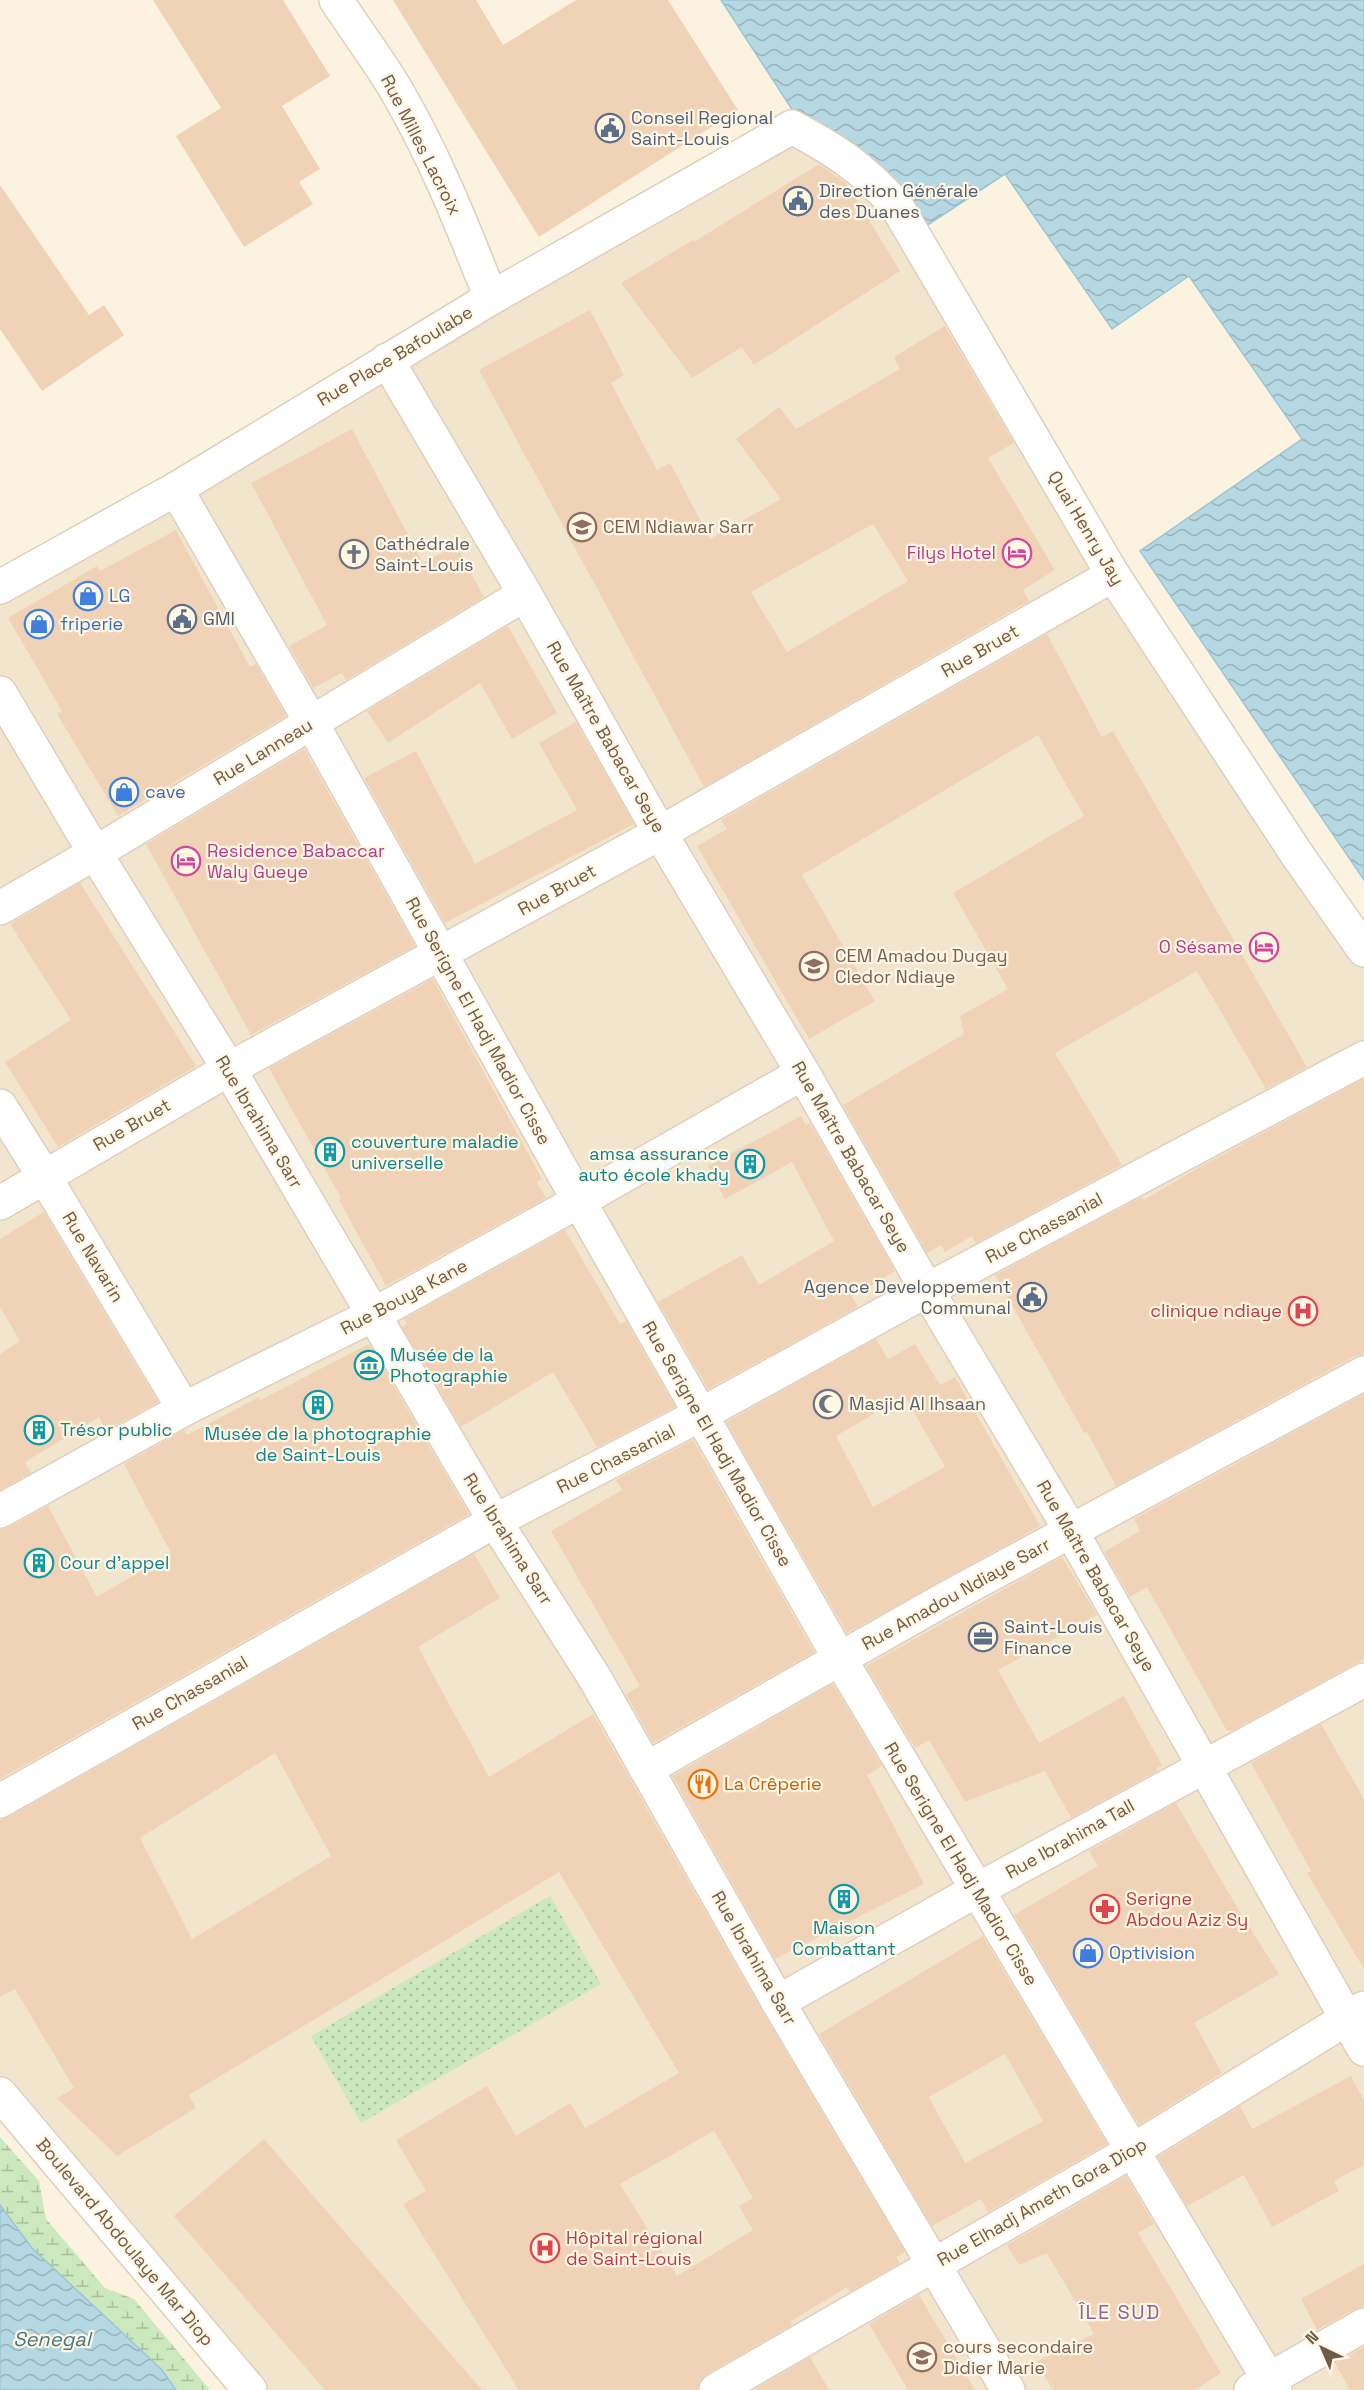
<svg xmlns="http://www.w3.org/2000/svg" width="1364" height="2390" viewBox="0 0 1364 2390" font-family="'Space Grotesk',sans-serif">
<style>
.residential{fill:#f2e5ce}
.wetland{fill:url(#wetland-marsh)}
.park{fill:url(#park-dots)}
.water{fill:url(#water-waves);stroke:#9bc6d5;stroke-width:1.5}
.building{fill:#f0d3b7;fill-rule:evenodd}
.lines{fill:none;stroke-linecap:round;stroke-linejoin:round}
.minor-casing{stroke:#dfcfbb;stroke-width:36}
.tertiary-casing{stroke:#dfcfbb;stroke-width:36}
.minor{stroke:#fff;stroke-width:33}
.tertiary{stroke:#fff;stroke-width:33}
.labels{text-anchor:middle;stroke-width:4.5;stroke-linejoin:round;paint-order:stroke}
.service-label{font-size:18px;fill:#4e5e75;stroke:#fff7e4;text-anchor:start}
.street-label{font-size:18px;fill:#705a48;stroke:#fff7e4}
.education-label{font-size:18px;fill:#785e54;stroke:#fff7e4;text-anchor:start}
.worship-label{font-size:18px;fill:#5b616d;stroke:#fff7e4;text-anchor:start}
.hotel-label{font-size:18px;fill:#b23c85;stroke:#fff7e4;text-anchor:end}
.shop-label{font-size:18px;fill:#366cbe;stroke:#fff7e4;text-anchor:start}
.culture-label{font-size:18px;fill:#0d838f;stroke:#fff7e4;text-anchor:start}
.health-label{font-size:18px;fill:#be3a42;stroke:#fff7e4;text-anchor:start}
.food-label{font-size:18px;fill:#c56008;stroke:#fff7e4;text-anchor:start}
.neighbourhood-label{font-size:20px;letter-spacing:1.5px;fill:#886394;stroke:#fff7e4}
.water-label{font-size:20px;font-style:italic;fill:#45788a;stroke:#fff7e4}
</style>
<defs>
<pattern id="wetland-marsh" width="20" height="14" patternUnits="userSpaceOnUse" patternTransform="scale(1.5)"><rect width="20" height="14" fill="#cbe8be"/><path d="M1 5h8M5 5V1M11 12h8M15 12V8" fill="none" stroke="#a9bf9c"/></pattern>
<pattern id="park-dots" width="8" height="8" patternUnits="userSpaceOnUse" patternTransform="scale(1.5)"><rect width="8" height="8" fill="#cbe8be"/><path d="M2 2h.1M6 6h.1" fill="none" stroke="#a9bf9c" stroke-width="1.8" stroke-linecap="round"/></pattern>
<pattern id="water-waves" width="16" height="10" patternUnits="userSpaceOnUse" patternTransform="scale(1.5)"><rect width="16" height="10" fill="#b5d8e3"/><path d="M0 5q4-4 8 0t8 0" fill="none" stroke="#98b2ba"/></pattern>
</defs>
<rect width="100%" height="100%" fill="#fbf3df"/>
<!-- residential -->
<path class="residential" d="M 792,127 L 869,176 L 1364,950 L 1364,2390 L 250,2390 L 0,2094 L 0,587 Z"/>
<!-- wetland -->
<path class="wetland" d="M 0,2137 L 39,2181 L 46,2219 L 105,2288 L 134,2299 L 210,2390 L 176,2390 L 162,2370 L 32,2248 L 0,2205 Z"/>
<!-- park -->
<path class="park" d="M 550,1896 L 601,1984 L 361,2123 L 311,2036 Z"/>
<!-- water -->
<g class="water">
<path d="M 721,0 L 1364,0 L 1364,880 L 1140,551 L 1302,439 L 1189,276 L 1112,329 L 1005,174 L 926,226 L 793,111 Z"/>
<path d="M 0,2205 L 32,2248 L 162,2370 L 176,2390 L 0,2390 Z"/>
</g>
<!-- building -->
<g class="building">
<path d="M 153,0 L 283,0 L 330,76 L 282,106 L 320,169 L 299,182 L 313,204 L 244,247 L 176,136 L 221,108 Z"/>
<path d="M 393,0 L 476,0 L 503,45 L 576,0 L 668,0 L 738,110 L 539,237 Z"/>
<path d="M 819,164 L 847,184 L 900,271 L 754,365 L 742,347 L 692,378 L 621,283 L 693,240 L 694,242 Z"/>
<path d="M 0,185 L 89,315 L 104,305 L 124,335 L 42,391 L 0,329 Z"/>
<path d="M 590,310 L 624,375 L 611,383 L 657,470 L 670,463 L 710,539 L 781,499 L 736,439 L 779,407 L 796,429 L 900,369 L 894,357 L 945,326 L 1014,443 L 988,458 L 1055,570 L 1023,590 L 1029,601 L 704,787 L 479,370 ZM 873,524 L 908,581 L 787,652 L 751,592 Z"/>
<path d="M 352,429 L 423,563 L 456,545 L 484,597 L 346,680 L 342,673 L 313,688 L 289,646 L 327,625 L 251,483 Z"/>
<path d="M 176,530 L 250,667 L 256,664 L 286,716 L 118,816 L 57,714 L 62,711 L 8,618 L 97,566 L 100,571 Z"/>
<path d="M 508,626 L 557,713 L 512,739 L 480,683 L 388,743 L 367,711 Z"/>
<path d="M 1047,634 L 1102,737 L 1113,731 L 1307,1067 L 1266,1089 L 1197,971 L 1055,1053 L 1122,1165 L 976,1243 L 972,1236 L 945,1252 L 941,1245 L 927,1253 L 843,1105 L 964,1034 L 960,1016 L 1008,989 L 953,893 L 1084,816 L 1038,735 L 802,875 L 875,1001 L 809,1039 L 697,846 L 727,829 L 721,820 Z"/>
<path d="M 576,722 L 634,824 L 445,923 L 364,778 L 416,751 L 475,864 L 577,810 L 539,743 Z"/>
<path d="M 304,749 L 415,946 L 251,1035 L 146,844 Z"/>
<path d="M 80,883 L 196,1066 L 58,1147 L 5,1062 L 71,1020 L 10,924 Z"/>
<path d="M 433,979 L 542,1179 L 537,1182 L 546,1198 L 386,1286 L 339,1200 L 341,1198 L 269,1068 Z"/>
<path d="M 1364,1079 L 1364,1354 L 1355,1356 L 1116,1486 L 1087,1432 L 1084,1433 L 995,1275 L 1142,1197 L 1144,1200 L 1196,1169 Z"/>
<path d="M 801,1116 L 806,1125 L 810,1123 L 895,1271 L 852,1297 L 858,1307 L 708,1389 L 658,1302 L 742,1255 L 759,1285 L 834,1241 L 792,1162 L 725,1199 L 708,1166 Z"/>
<path d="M 44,1212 L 158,1402 L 106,1431 L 99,1417 L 25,1462 L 31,1473 L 0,1490 L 0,1354 L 20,1341 L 0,1307 L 0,1239 Z"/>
<path d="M 565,1230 L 620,1324 L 626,1321 L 675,1407 L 597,1447 L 553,1372 L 461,1427 L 402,1327 L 407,1324 L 404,1319 Z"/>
<path d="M 876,1339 L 888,1359 L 915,1344 L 940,1385 L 955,1377 L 1040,1526 L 847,1633 L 726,1422 ZM 905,1396 L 945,1467 L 873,1507 L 836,1436 Z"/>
<path d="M 369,1344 L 469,1514 L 0,1779 L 0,1530 L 9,1527 L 48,1506 L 97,1597 L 171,1553 L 124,1464 L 184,1430 L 187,1435 L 259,1397 L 260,1400 Z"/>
<path d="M 1364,1394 L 1364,1659 L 1233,1730 L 1227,1731 L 1147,1587 L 1130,1597 L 1104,1552 L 1140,1531 L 1134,1519 Z"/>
<path d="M 693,1440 L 814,1652 L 653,1743 L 626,1694 L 640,1686 L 551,1531 L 622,1490 L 616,1480 Z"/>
<path d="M 474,1554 L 500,1598 L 418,1647 L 489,1777 L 593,1714 L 762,2011 L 905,2252 L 896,2257 L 900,2263 L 850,2292 L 847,2287 L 790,2322 L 792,2325 L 707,2374 L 700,2381 L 697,2390 L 519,2390 L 403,2204 L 426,2191 L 396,2140 L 487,2086 L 516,2136 L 570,2103 L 585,2128 L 679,2073 L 559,1872 L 189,2095 L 196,2108 L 117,2156 L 57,2098 L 74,2088 L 15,1989 L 0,1997 L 0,1820 L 9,1817 ZM 275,1753 L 331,1856 L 192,1939 L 140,1838 ZM 714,2131 L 753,2198 L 739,2206 L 753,2230 L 677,2276 L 620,2184 Z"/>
<path d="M 1062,1557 L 1097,1615 L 998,1670 L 1039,1743 L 1124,1696 L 1162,1765 L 1156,1769 L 1157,1771 L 1071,1818 L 1045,1771 L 965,1802 L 929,1740 L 915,1748 L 866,1666 Z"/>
<path d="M 833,1684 L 882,1766 L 867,1775 L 924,1884 L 775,1959 L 672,1776 Z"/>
<path d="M 1321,1724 L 1364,1799 L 1364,1969 L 1307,1873 L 1311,1871 L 1251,1763 Z"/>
<path d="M 1176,1803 L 1240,1912 L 1279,1974 L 1194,2023 L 1222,2073 L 1139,2125 L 1014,1915 L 1098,1866 L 1089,1851 Z"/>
<path d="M 983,1936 L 1107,2144 L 988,2212 L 981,2199 L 932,2226 L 819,2034 ZM 1005,2054 L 1043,2121 L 965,2163 L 929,2097 Z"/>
<path d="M 1351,2076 L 1364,2100 L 1364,2165 L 1334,2181 L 1339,2191 L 1272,2227 L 1244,2175 L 1187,2206 L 1158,2157 L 1240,2106 L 1252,2129 Z"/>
<path d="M 264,2139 L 482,2390 L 325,2390 L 174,2216 Z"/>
<path d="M 1126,2176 L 1154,2224 L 1138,2233 L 1221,2373 L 1195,2390 L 1053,2390 L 1036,2362 L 1094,2334 L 1047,2253 L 1019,2265 L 1007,2245 Z"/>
<path d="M 1364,2264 L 1364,2306 L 1355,2309 L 1317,2330 L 1301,2299 Z"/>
<path d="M 919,2295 L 975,2390 L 908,2390 L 869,2324 Z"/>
<path d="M 1364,2347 L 1364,2390 L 1350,2390 L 1335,2363 Z"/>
<path d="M 810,2357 L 829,2390 L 754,2390 Z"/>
</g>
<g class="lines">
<!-- minor casing -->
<g class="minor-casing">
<g id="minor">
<path d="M 491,298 L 792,127 C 837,151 861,167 896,205 L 1113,575 L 1296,853 L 1364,950"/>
<path d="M 387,360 L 525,594 L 660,833 L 803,1073 L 927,1290 L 1071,1531 L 1364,2049"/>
<path d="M 176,489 L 311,722 L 579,1201 L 840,1659 L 1275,2390"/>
<path d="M 0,693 L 95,853 L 229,1069 L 495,1521 L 596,1680 L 778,2002 L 1008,2390"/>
<path d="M 0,908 L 95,853 L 525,594"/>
<path d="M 0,1106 L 44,1176 L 184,1409"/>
<path d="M 0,1203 L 229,1069 L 660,833 L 1113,575"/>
<path d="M 0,1511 L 184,1409 L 373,1315 L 579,1201 L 803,1073"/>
<path d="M 646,1769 L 945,1599 L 1364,1373"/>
<path d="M 0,1801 L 495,1521 L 700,1415 L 927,1290 L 1364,1058"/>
<path d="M 778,2002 L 977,1890 L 1364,1680"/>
<path d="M 0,2094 L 250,2390"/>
<path d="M 716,2390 L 1132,2151 L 1364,2008"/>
<path d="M 1251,2390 L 1364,2325"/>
</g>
</g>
<!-- tertiary casing -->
<g class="tertiary-casing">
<path id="tertiary" d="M 0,587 L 176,489 L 491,298 C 463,227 434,154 395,88 C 377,58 355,29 336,0"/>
</g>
<!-- minor -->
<use href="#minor" class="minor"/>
<!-- tertiary -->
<use href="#tertiary" class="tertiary"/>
</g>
<!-- icons -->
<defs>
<g id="civic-ring" transform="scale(1.5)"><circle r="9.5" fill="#fff7e4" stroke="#5c6f8a" stroke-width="1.5"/><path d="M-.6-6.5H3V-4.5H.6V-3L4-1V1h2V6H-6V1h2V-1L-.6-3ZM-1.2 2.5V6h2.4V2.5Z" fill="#5c6f8a"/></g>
<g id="school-ring" transform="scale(1.5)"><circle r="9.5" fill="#fff7e4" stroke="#8d6e63" stroke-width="1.5"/><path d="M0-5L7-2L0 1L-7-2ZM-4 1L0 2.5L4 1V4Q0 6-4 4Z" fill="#8d6e63"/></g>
<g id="hotel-ring" transform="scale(1.5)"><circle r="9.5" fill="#fff7e4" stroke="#d1479c" stroke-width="1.5"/><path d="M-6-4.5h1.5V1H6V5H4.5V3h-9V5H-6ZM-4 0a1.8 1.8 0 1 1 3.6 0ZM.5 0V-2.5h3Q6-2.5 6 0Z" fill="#d1479c"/></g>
<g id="church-ring" transform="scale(1.5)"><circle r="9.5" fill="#fff7e4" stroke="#6b7280" stroke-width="1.5"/><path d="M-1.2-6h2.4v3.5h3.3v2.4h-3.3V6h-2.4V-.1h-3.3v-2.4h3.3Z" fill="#6b7280"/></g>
<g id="shop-ring" transform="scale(1.5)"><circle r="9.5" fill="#fff7e4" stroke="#3f7fe0" stroke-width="1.5"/><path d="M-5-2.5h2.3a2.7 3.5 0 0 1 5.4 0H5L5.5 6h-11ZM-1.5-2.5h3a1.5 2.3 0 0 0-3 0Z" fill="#3f7fe0"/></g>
<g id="building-ring" transform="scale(1.5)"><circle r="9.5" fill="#fff7e4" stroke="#0f9aa8" stroke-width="1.5"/><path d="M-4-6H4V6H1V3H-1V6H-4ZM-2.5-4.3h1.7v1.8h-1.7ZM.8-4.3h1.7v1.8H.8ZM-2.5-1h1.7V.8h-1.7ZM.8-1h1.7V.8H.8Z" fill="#0f9aa8"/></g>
<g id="hospital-ring" transform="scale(1.5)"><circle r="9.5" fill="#fff7e4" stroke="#e0444e" stroke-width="1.5"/><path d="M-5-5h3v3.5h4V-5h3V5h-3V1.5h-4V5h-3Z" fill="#e0444e"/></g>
<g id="museum-ring" transform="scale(1.5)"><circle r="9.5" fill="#fff7e4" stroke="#0f9aa8" stroke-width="1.5"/><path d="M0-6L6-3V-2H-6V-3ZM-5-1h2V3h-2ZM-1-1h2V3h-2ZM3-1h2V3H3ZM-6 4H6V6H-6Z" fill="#0f9aa8"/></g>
<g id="mosque-ring" transform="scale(1.5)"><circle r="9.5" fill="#fff7e4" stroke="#6b7280" stroke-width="1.5"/><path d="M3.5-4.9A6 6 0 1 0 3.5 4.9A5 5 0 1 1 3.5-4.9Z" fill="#6b7280"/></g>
<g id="office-ring" transform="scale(1.5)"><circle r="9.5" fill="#fff7e4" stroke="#5c6f8a" stroke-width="1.5"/><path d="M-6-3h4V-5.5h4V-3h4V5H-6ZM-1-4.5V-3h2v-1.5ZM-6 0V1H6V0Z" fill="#5c6f8a"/></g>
<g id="restaurant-ring" transform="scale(1.5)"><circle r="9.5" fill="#fff7e4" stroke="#e8710a" stroke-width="1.5"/><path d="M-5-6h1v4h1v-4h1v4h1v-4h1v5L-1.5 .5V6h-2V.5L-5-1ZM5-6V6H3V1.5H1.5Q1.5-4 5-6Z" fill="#e8710a"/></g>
<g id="pharmacy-ring" transform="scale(1.5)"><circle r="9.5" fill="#fff7e4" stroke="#e0444e" stroke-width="1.5"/><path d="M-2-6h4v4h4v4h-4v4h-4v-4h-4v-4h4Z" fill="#e0444e"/></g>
<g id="university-ring" transform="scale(1.5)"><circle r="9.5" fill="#fff7e4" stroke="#8d6e63" stroke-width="1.5"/><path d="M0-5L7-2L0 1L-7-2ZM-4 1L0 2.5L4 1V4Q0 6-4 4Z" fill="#8d6e63"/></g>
</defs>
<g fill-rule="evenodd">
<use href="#civic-ring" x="610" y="128"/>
<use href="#civic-ring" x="798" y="201"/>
<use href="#school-ring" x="582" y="527"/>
<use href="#hotel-ring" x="1017" y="553"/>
<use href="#church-ring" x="354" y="554"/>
<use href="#shop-ring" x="88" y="596"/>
<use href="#civic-ring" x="182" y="619"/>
<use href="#shop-ring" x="39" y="624"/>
<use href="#shop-ring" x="124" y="792"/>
<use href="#hotel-ring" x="186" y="861"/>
<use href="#hotel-ring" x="1264" y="947"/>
<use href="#school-ring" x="814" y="966"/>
<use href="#building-ring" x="330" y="1152"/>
<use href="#building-ring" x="750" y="1164"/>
<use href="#civic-ring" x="1032" y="1297"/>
<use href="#hospital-ring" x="1303" y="1311"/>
<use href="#museum-ring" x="369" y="1365"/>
<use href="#mosque-ring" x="828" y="1404"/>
<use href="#building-ring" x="318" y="1405"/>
<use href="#building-ring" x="39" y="1430"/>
<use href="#building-ring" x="39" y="1563"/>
<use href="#office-ring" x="983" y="1637"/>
<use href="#restaurant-ring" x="703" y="1784"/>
<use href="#building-ring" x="844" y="1899"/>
<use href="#pharmacy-ring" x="1105" y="1909"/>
<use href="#shop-ring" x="1088" y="1953"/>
<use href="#hospital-ring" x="545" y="2248"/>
<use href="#university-ring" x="922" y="2357"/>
</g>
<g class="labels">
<!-- service labels -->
<g class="service-label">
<text x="631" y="124">Conseil Regional<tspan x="631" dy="21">Saint-Louis</tspan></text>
<text x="819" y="197">Direction Générale<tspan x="819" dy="21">des Duanes</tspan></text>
<text x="203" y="625">GMI</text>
<text x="1011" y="1293" text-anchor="end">Agence Developpement<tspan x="1011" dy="21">Communal</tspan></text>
<text x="1004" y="1633">Saint-Louis<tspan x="1004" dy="21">Finance</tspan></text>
</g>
<!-- street labels -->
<g class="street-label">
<text transform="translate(421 145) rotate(63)" y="6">Rue Milles Lacroix</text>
<text transform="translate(395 356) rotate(-31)" y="6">Rue Place Bafoulabe</text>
<text transform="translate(1086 528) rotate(59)" y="6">Quai Henry Jay</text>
<text transform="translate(980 651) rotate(-30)" y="6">Rue Bruet</text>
<text transform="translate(606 737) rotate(60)" y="6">Rue Maître Babacar Seye</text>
<text transform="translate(263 752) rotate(-31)" y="6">Rue Lanneau</text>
<text transform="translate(557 890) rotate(-29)" y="6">Rue Bruet</text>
<text transform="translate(478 1021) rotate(61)" y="6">Rue Serigne El Hadj Madior Cisse</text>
<text transform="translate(259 1122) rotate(59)" y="6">Rue Ibrahima Sarr</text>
<text transform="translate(132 1125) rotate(-30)" y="6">Rue Bruet</text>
<text transform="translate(851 1157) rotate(60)" y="6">Rue Maître Babacar Seye</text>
<text transform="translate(1044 1228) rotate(-28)" y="6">Rue Chassanial</text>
<text transform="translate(93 1257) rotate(59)" y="6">Rue Navarin</text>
<text transform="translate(404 1297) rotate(-28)" y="6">Rue Bouya Kane</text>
<text transform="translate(717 1444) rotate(60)" y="6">Rue Serigne El Hadj Madior Cisse</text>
<text transform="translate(616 1459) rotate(-27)" y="6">Rue Chassanial</text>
<text transform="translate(508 1539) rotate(58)" y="6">Rue Ibrahima Sarr</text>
<text transform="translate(1096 1576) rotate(60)" y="6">Rue Maître Babacar Seye</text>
<text transform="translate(956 1594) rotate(-29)" y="6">Rue Amadou Ndiaye Sarr</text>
<text transform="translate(190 1693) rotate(-30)" y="6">Rue Chassanial</text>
<text transform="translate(1070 1839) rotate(-29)" y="6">Rue Ibrahima Tall</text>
<text transform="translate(961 1864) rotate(59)" y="6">Rue Serigne El Hadj Madior Cisse</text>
<text transform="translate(754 1958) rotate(60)" y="6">Rue Ibrahima Sarr</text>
<text transform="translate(1042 2202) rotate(-30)" y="6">Rue Elhadj Ameth Gora Diop</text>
<text transform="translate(125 2242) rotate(50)" y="6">Boulevard Abdoulaye Mar Diop</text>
</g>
<!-- education labels -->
<g class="education-label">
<text x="603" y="533">CEM Ndiawar Sarr</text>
<text x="835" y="962">CEM Amadou Dugay<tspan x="835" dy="21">Cledor Ndiaye</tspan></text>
<text x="943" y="2353">cours secondaire<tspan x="943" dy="21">Didier Marie</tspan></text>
</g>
<!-- worship labels -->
<g class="worship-label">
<text x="375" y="550">Cathédrale<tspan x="375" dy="21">Saint-Louis</tspan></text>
<text x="849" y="1410">Masjid Al Ihsaan</text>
</g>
<!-- hotel labels -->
<g class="hotel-label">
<text x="996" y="559">Filys Hotel</text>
<text x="207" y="857" text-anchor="start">Residence Babaccar<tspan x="207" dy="21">Waly Gueye</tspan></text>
<text x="1243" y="953">O Sésame</text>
</g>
<!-- shop labels -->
<g class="shop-label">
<text x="109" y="602">LG</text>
<text x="60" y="630">friperie</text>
<text x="145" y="798">cave</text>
<text x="1109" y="1959">Optivision</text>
</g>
<!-- culture labels -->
<g class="culture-label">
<text x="351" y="1148">couverture maladie<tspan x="351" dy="21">universelle</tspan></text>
<text x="729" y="1160" text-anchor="end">amsa assurance<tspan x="729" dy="21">auto école khady</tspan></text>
<text x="390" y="1361">Musée de la<tspan x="390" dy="21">Photographie</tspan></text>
<text x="60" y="1436">Trésor public</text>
<text x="318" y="1440" text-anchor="middle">Musée de la photographie<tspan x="318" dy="21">de Saint-Louis</tspan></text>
<text x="60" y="1569">Cour d'appel</text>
<text x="844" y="1934" text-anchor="middle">Maison<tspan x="844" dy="21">Combattant</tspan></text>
</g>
<!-- health labels -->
<g class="health-label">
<text x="1282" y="1317" text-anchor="end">clinique ndiaye</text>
<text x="1126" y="1905">Serigne<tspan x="1126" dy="21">Abdou Aziz Sy</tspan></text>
<text x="566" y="2244">Hôpital régional<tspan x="566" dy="21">de Saint-Louis</tspan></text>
</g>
<!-- food labels -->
<g class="food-label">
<text x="724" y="1790">La Crêperie</text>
</g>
<!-- neighbourhood labels -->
<g class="neighbourhood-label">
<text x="1120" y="2319">ÎLE SUD</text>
</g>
<!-- water labels -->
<g class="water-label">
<text x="52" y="2346">Senegal</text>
</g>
</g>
<!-- north arrow -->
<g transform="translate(1322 2348) rotate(316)" stroke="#fff7e4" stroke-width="4.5" paint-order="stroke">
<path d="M0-4.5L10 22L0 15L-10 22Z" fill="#705a48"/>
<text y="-9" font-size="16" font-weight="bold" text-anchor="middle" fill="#705a48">N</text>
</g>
</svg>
